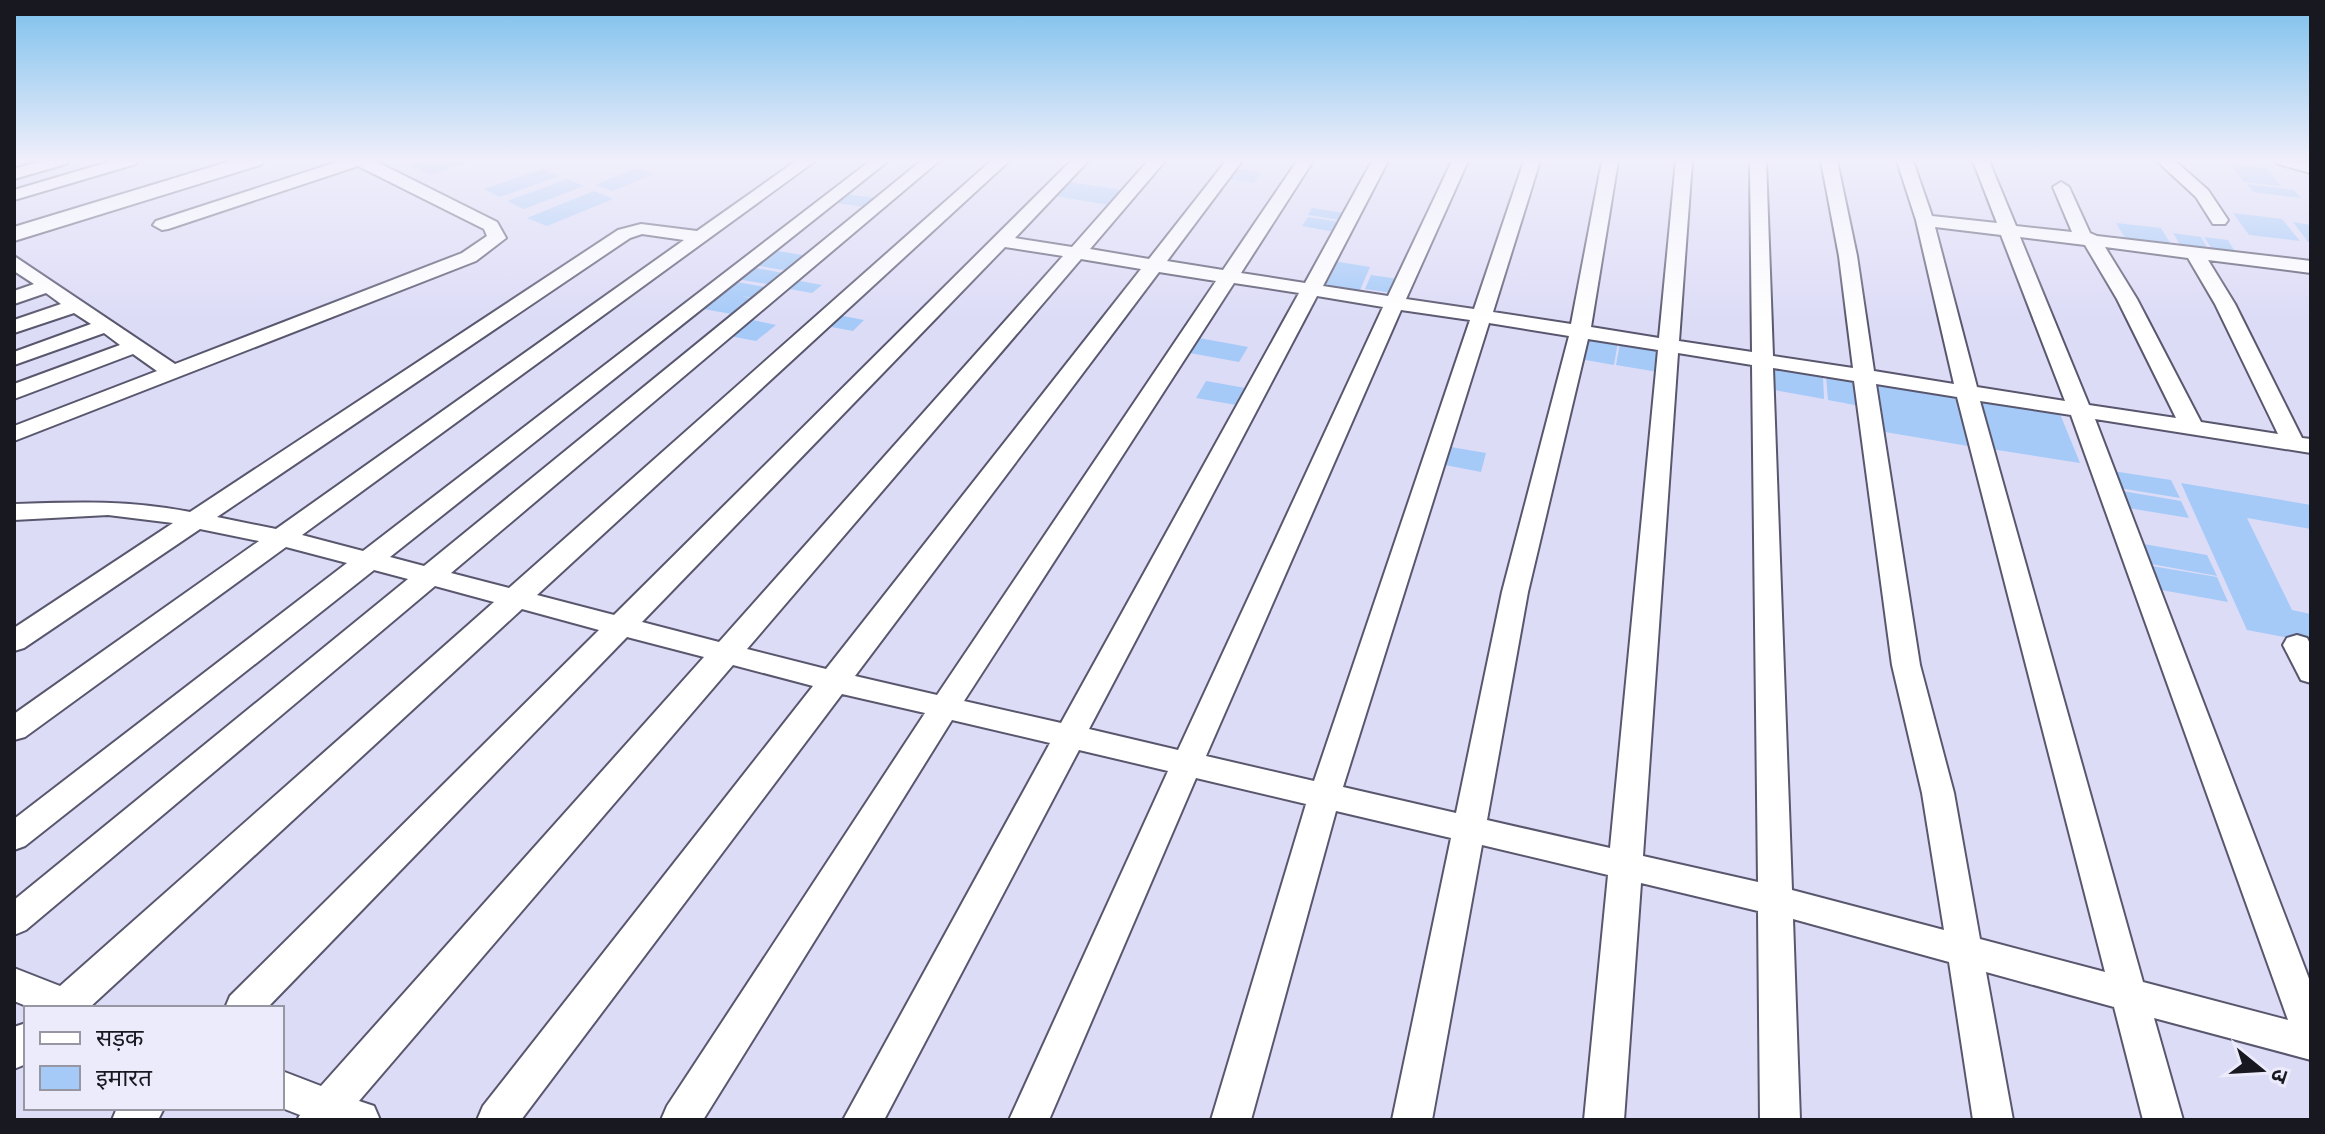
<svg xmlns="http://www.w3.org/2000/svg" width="2325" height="1134" viewBox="0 0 2325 1134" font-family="'Noto Sans','Noto Sans Devanagari',sans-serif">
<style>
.building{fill:#a5caf8}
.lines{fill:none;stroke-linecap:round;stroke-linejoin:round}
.minor-casing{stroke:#58576e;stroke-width:4}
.tertiary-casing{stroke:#58576e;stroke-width:4}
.minor{fill:#fff;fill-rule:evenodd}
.tertiary{fill:#fff;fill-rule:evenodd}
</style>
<rect width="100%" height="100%" fill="#dddcf7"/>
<!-- building -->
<g class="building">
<path d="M 420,161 L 468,161 L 468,162 L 430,175 L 409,165 Z"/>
<path d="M 2230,164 L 2266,168 L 2281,186 L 2244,182 Z"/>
<path d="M 637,168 L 654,174 L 612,191 L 595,185 Z"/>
<path d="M 1230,168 L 1261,172 L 1254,183 L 1223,178 Z"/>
<path d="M 543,169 L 559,176 L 500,197 L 484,189 Z"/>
<path d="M 567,179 L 584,186 L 524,209 L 507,201 Z"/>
<path d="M 1063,181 L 1123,190 L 1109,205 L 1048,195 Z"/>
<path d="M 2247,184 L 2294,190 L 2301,198 L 2253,192 Z"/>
<path d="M 594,191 L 613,199 L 547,226 L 527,218 Z"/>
<path d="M 845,194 L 876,198 L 866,207 L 836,203 Z"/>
<path d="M 1312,208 L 1345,213 L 1340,220 L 1308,215 Z"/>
<path d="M 2233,213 L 2282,219 L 2300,241 L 2249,235 Z"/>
<path d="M 1308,217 L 1340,222 L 1335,232 L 1302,226 Z"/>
<path d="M 2293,222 L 2311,225 L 2311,242 L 2308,242 Z"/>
<path d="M 2116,223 L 2161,228 L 2172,246 L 2126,240 Z"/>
<path d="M 2173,233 L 2201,237 L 2210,252 L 2182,248 Z"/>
<path d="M 2204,237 L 2228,240 L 2237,255 L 2213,251 Z"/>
<path d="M 772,250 L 808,256 L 789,271 L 753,265 Z"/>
<path d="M 1333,261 L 1370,267 L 1360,290 L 1321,284 Z"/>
<path d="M 751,267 L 788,274 L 773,285 L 736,279 Z"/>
<path d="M 1371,275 L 1399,279 L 1393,293 L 1365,289 Z"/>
<path d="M 795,280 L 822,285 L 812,293 L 784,288 Z"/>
<path d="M 731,281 L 772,288 L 759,299 L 741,296 L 756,300 L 737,315 L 698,308 Z"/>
<path d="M 833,314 L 864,320 L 853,331 L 820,325 Z"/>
<path d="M 744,318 L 776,325 L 756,341 L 724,335 Z"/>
<path d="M 1579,336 L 1618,342 L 1614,365 L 1574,358 Z"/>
<path d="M 1194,337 L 1248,347 L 1239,362 L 1184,352 Z"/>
<path d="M 1620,343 L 1661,350 L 1658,372 L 1616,365 Z"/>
<path d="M 1775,368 L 1823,376 L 1824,399 L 1774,390 Z"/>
<path d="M 1826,377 L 1857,382 L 1860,406 L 1828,400 Z"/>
<path d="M 1206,381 L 1251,389 L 1242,406 L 1196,398 Z"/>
<path d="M 1878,385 L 1961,397 L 1974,447 L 1885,432 Z"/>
<path d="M 1977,399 L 2060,414 L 2080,463 L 1991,449 Z"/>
<path d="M 1445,446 L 1486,453 L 1481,472 L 1440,464 Z"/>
<path d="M 2106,470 L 2171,480 L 2180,498 L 2113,487 Z"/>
<path d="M 2181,483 L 2311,505 L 2311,529 L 2247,518 L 2292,610 L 2311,614 L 2311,642 L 2247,630 Z"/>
<path d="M 2116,490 L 2181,501 L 2189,518 L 2122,507 Z"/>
<path d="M 2132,542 L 2207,555 L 2217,576 L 2140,562 Z"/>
<path d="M 2140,564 L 2217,577 L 2228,602 L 2150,588 Z"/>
</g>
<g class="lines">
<!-- minor casing -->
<g class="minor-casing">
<g id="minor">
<path d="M 42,161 L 68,161 L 66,164 L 14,179 L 14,169 Z"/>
<path d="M 112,161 L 138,161 L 136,164 L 14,200 L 14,190 Z"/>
<path d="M 340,161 L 375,161 L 497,222 L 506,238 L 476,261 L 14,441 L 14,426 L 157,371 L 133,354 L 14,399 L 14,384 L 120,345 L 104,333 L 14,365 L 14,352 L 91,324 L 74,313 L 14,333 L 14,320 L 61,304 L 46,293 L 14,304 L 14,291 L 34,284 L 14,271 L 14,256 L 175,364 L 462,253 L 487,236 L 484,229 L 358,166 L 168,229 L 162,230 L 153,225 L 156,221 Z"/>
<path d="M 796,161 L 815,161 L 302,535 L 363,551 L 870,161 L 888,161 L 390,557 L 424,566 L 921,161 L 939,161 L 451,573 L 509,588 L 991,161 L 1009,161 L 537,595 L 614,615 L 1071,161 L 1088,161 L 1015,238 L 1072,247 L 1148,161 L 1165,161 L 1090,249 L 1149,259 L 1226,161 L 1242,161 L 1167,261 L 1223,270 L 1297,161 L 1313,161 L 1241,273 L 1305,283 L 1372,161 L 1388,161 L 1323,286 L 1388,296 L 1452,161 L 1468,161 L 1406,299 L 1474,309 L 1524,161 L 1540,161 L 1493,312 L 1571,324 L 1602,161 L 1618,161 L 1591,327 L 1659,338 L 1676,161 L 1692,161 L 1679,341 L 1752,352 L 1750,161 L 1766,161 L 1773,356 L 1853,368 L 1839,256 L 1821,161 L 1837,161 L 1857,256 L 1874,371 L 1954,384 L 1916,220 L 1897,161 L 1913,161 L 1932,216 L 1997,223 L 1973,161 L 1989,161 L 2016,226 L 2072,232 L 2053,187 L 2061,182 L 2069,187 L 2090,233 L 2097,236 L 2311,261 L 2311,273 L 2208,260 L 2235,304 L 2302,438 L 2311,439 L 2311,453 L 2095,419 L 2311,984 L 2311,1060 L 2154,1018 L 2183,1120 L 2143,1120 L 2114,1007 L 1986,972 L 2013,1120 L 1973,1120 L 1949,962 L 1793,919 L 1800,1120 L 1760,1120 L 1758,911 L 1641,883 L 1624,1120 L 1584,1120 L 1608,875 L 1482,845 L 1432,1120 L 1392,1120 L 1451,838 L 1336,811 L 1251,1120 L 1211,1120 L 1306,804 L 1196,778 L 1049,1120 L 1009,1120 L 1168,771 L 1079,750 L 884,1120 L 843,1120 L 1050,743 L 952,720 L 703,1120 L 661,1120 L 667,1106 L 925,713 L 842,694 L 521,1120 L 477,1120 L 483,1106 L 813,686 L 733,665 L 359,1101 L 374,1106 L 380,1120 L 297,1120 L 300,1115 L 282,1108 L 282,1071 L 321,1086 L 704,657 L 627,637 L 267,1008 L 225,1008 L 230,996 L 599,630 L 522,609 L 89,1008 L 31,1008 L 14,1001 L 14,968 L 60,986 L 494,602 L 435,586 L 26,930 L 14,935 L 14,900 L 408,579 L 374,570 L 25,846 L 14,850 L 14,819 L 347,563 L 286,547 L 25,737 L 14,740 L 14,714 L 259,541 L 200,529 L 24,648 L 14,651 L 14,628 L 173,523 L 108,515 L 14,520 L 14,504 C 76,502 129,500 190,512 L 618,230 L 641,224 L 697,231 ZM 1935,227 L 2001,235 L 2065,401 L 1977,387 ZM 642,234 L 684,240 L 276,529 L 217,517 L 630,238 ZM 2020,237 L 2085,245 L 2117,299 L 2176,418 L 2089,405 ZM 1005,247 L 1063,256 L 719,642 L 642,622 ZM 2105,247 L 2188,258 L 2215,304 L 2278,434 L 2201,422 L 2137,299 ZM 1081,259 L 1141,269 L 826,669 L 747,649 ZM 1159,272 L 1216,281 L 937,695 L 855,676 ZM 1234,283 L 1299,293 L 1061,723 L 964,701 ZM 1317,296 L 1383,307 L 1178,750 L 1089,729 ZM 1401,310 L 1470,320 L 1314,781 L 1206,756 ZM 1489,323 L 1569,336 L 1502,592 L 1456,813 L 1343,787 ZM 1588,339 L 1658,350 L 1610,848 L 1487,820 L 1528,592 ZM 1678,353 L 1752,365 L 1758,882 L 1643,856 ZM 1773,368 L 1854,381 L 1892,665 L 1922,793 L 1944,930 L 1792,890 ZM 1876,384 L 1957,397 L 2105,972 L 1980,939 L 1954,793 L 1920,665 ZM 1980,401 L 2071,415 L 2288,1020 L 2143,982 Z"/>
<path d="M 2157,161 L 2175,161 L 2208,190 L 2228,220 L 2225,224 L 2213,224 L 2196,197 Z"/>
<path d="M 2276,161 L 2311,163 L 2311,173 L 2278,164 Z"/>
<path d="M 2297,635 L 2307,638 L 2311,645 L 2311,683 L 2301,680 L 2283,645 L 2287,638 Z"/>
<path d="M 26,1023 L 26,1064 L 14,1069 L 14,1027 Z"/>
<path d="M 117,1108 L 164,1108 L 158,1120 L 112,1120 Z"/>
</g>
</g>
<!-- tertiary casing -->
<g class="tertiary-casing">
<path id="tertiary" d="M 231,161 L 264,161 L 260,165 L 14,241 L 14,227 Z"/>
</g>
<!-- minor -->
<use href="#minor" class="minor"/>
<!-- tertiary -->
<use href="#tertiary" class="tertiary"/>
</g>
<!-- sky -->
<linearGradient id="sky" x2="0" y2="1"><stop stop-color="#7cc0ec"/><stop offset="0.5" stop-color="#f0effb"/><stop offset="1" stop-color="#f0effb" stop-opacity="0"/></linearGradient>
<rect width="2325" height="320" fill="url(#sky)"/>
<!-- border -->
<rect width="2325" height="1134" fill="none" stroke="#181821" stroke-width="32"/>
<!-- legend -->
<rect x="24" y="1006" width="260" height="104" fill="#ebebfb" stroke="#9797a4" stroke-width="2"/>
<rect x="40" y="1032" width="40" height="12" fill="#ffffff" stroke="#9797a4" stroke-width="2"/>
<text x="96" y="1046" font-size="24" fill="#181821">सड़क</text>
<rect x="40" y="1066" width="40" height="24" fill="#a5caf8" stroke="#9797a4" stroke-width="2"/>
<text x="96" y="1086" font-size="24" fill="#181821">इमारत</text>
<!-- north arrow -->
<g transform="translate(2261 1070) rotate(108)" stroke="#ebebfb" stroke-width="6" paint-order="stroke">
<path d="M0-6L14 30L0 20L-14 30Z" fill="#181821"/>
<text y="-12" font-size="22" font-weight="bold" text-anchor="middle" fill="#181821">उ</text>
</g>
</svg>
